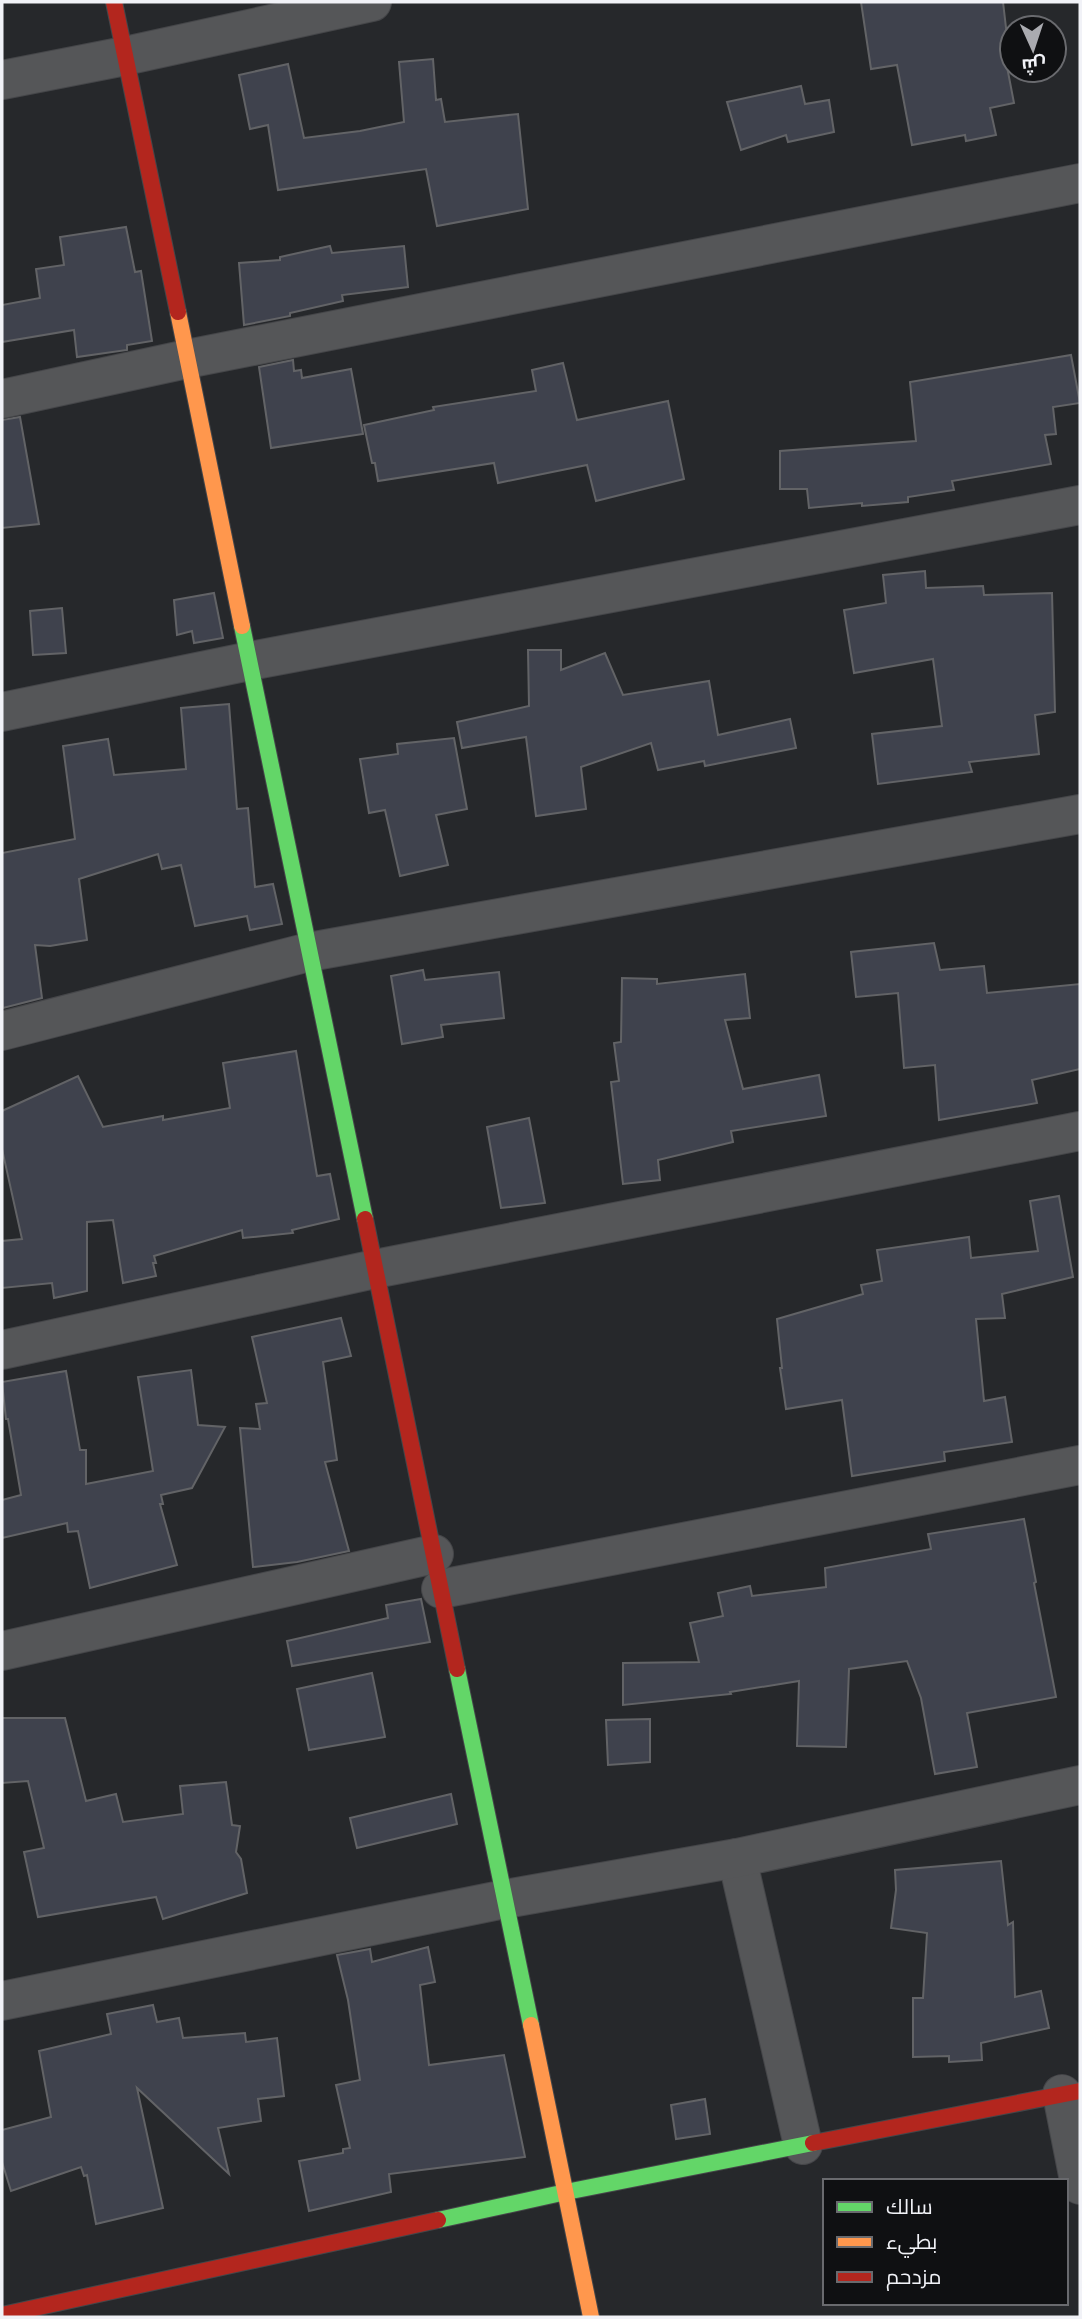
<svg xmlns="http://www.w3.org/2000/svg" width="1082" height="2319" viewBox="0 0 1082 2319" font-family="Barlow,Cairo,sans-serif">
<style>
.building{fill:#3f424d;stroke:#626366;stroke-width:2}
.lines{fill:none;stroke-linecap:round;stroke-linejoin:round}
.street-casing{stroke:#454649;stroke-width:40}
.fast-casing{stroke:#454649;stroke-width:18}
.slow-casing{stroke:#454649;stroke-width:18}
.jam-casing{stroke:#454649;stroke-width:18}
.street{stroke:#555658;stroke-width:38}
.fast{stroke:#63d668;stroke-width:16}
.slow{stroke:#ff974d;stroke-width:16}
.jam{stroke:#b3261e;stroke-width:16}
</style>
<rect width="100%" height="100%" fill="#26282b"/>
<!-- building -->
<g class="building">
<path d="M 861,2 L 1003,2 L 1008,45 L 1003,46 L 1014,103 L 990,108 L 996,135 L 966,141 L 965,135 L 912,145 L 897,65 L 871,69 Z"/>
<path d="M 433,59 L 436,100 L 441,99 L 445,122 L 518,114 L 528,209 L 437,226 L 426,169 L 278,190 L 268,125 L 250,129 L 239,75 L 288,64 L 304,138 L 360,131 L 404,122 L 399,62 Z"/>
<path d="M 801,86 L 805,104 L 829,100 L 834,132 L 788,142 L 786,135 L 741,150 L 727,102 Z"/>
<path d="M 126,227 L 135,272 L 141,271 L 152,341 L 127,345 L 127,350 L 77,357 L 74,330 L 2,342 L 2,305 L 40,298 L 36,269 L 64,265 L 60,237 Z"/>
<path d="M 330,246 L 332,253 L 404,246 L 408,287 L 342,295 L 343,301 L 290,313 L 290,316 L 244,325 L 239,263 L 280,260 L 280,257 Z"/>
<path d="M 1071,355 L 1080,403 L 1053,407 L 1056,434 L 1045,435 L 1051,464 L 952,481 L 954,490 L 908,497 L 908,502 L 862,506 L 862,503 L 809,508 L 807,489 L 780,489 L 780,451 L 916,441 L 910,382 Z"/>
<path d="M 293,360 L 294,371 L 301,370 L 302,378 L 351,369 L 363,434 L 271,448 L 259,367 Z"/>
<path d="M 563,363 L 577,420 L 668,401 L 684,479 L 596,501 L 587,465 L 498,483 L 494,463 L 378,481 L 375,463 L 372,463 L 364,425 L 434,410 L 433,407 L 536,391 L 532,370 Z"/>
<path d="M 20,417 L 39,524 L 2,528 L 2,420 Z"/>
<path d="M 925,571 L 926,588 L 983,586 L 984,595 L 1052,593 L 1055,712 L 1035,715 L 1039,754 L 969,762 L 972,772 L 878,784 L 872,734 L 942,726 L 933,659 L 854,673 L 844,610 L 886,603 L 883,575 Z"/>
<path d="M 214,593 L 223,638 L 194,643 L 192,631 L 177,635 L 174,600 Z"/>
<path d="M 62,608 L 66,653 L 33,655 L 30,611 Z"/>
<path d="M 528,650 L 561,650 L 561,670 L 605,653 L 623,695 L 709,681 L 718,735 L 790,719 L 796,748 L 705,766 L 704,761 L 658,770 L 651,743 L 581,767 L 586,809 L 536,816 L 526,737 L 462,748 L 457,722 L 529,706 Z"/>
<path d="M 229,704 L 237,809 L 248,808 L 255,887 L 273,884 L 282,924 L 250,930 L 247,916 L 195,926 L 181,865 L 162,869 L 158,854 L 79,879 L 87,940 L 50,946 L 35,945 L 42,998 L 3,1008 L 2,853 L 75,839 L 63,746 L 108,739 L 114,775 L 186,769 L 181,708 Z"/>
<path d="M 454,738 L 467,809 L 436,815 L 448,865 L 400,876 L 385,810 L 369,813 L 360,759 L 398,754 L 397,744 Z"/>
<path d="M 934,943 L 940,970 L 984,966 L 987,993 L 1080,984 L 1080,1069 L 1032,1080 L 1037,1103 L 939,1120 L 935,1065 L 904,1068 L 898,993 L 856,997 L 851,952 Z"/>
<path d="M 423,970 L 425,980 L 499,972 L 504,1018 L 441,1025 L 443,1037 L 402,1044 L 391,976 Z"/>
<path d="M 745,974 L 750,1018 L 725,1020 L 743,1089 L 819,1075 L 826,1116 L 731,1131 L 733,1142 L 658,1160 L 660,1180 L 623,1184 L 611,1082 L 619,1081 L 614,1043 L 621,1042 L 622,978 L 657,979 L 657,984 Z"/>
<path d="M 296,1051 L 317,1176 L 330,1174 L 339,1219 L 292,1230 L 293,1233 L 243,1238 L 242,1230 L 154,1256 L 156,1263 L 153,1263 L 156,1276 L 123,1283 L 113,1220 L 87,1222 L 87,1291 L 54,1298 L 52,1283 L 2,1288 L 2,1241 L 22,1239 L 2,1149 L 2,1111 L 78,1076 L 103,1127 L 163,1116 L 163,1120 L 230,1108 L 223,1063 Z"/>
<path d="M 529,1118 L 545,1203 L 501,1208 L 487,1127 Z"/>
<path d="M 1059,1196 L 1073,1277 L 1002,1294 L 1005,1318 L 976,1319 L 984,1401 L 1005,1397 L 1012,1442 L 944,1452 L 945,1461 L 852,1476 L 842,1400 L 786,1409 L 780,1368 L 782,1368 L 777,1319 L 863,1294 L 861,1285 L 882,1281 L 877,1250 L 969,1237 L 971,1258 L 1038,1251 L 1030,1201 Z"/>
<path d="M 341,1318 L 351,1356 L 323,1362 L 337,1460 L 325,1462 L 349,1551 L 297,1562 L 253,1567 L 240,1428 L 260,1429 L 256,1404 L 267,1403 L 252,1337 Z"/>
<path d="M 191,1370 L 198,1425 L 225,1427 L 192,1488 L 161,1495 L 163,1504 L 160,1504 L 177,1565 L 90,1588 L 78,1531 L 68,1532 L 67,1523 L 2,1538 L 2,1500 L 21,1495 L 8,1419 L 6,1419 L 2,1382 L 66,1371 L 80,1450 L 86,1450 L 86,1484 L 153,1471 L 138,1377 Z"/>
<path d="M 1024,1519 L 1036,1582 L 1034,1583 L 1056,1697 L 967,1713 L 977,1767 L 935,1774 L 921,1698 L 907,1661 L 849,1669 L 846,1747 L 797,1746 L 799,1681 L 730,1692 L 731,1694 L 623,1705 L 623,1663 L 699,1662 L 690,1623 L 723,1616 L 718,1593 L 750,1586 L 752,1596 L 826,1587 L 825,1568 L 931,1549 L 928,1534 Z"/>
<path d="M 421,1599 L 430,1642 L 292,1666 L 287,1641 L 388,1618 L 386,1605 Z"/>
<path d="M 372,1673 L 385,1737 L 309,1750 L 297,1689 Z"/>
<path d="M 2,1718 L 65,1718 L 86,1801 L 116,1794 L 123,1822 L 183,1814 L 180,1786 L 226,1782 L 232,1825 L 240,1826 L 236,1852 L 241,1859 L 247,1893 L 163,1919 L 156,1897 L 38,1917 L 24,1852 L 44,1848 L 28,1781 L 2,1783 Z"/>
<path d="M 650,1719 L 650,1762 L 608,1765 L 606,1720 Z"/>
<path d="M 451,1794 L 457,1824 L 357,1848 L 350,1818 Z"/>
<path d="M 1001,1861 L 1008,1925 L 1013,1922 L 1015,1997 L 1041,1991 L 1049,2028 L 981,2043 L 982,2060 L 949,2062 L 949,2056 L 913,2057 L 913,1998 L 923,1998 L 927,1933 L 891,1928 L 896,1890 L 895,1870 Z"/>
<path d="M 428,1947 L 435,1982 L 420,1985 L 429,2065 L 504,2055 L 525,2157 L 389,2174 L 391,2192 L 309,2211 L 299,2161 L 343,2153 L 343,2149 L 350,2148 L 336,2085 L 360,2080 L 348,2000 L 337,1955 L 370,1949 L 372,1962 Z"/>
<path d="M 153,2005 L 157,2022 L 179,2018 L 183,2038 L 245,2033 L 246,2042 L 277,2038 L 284,2096 L 258,2099 L 261,2121 L 218,2128 L 229,2174 L 137,2088 L 163,2208 L 96,2224 L 87,2175 L 84,2176 L 81,2167 L 11,2191 L 2,2162 L 2,2130 L 51,2117 L 39,2051 L 111,2034 L 107,2014 Z"/>
<path d="M 705,2099 L 710,2134 L 676,2139 L 671,2105 Z"/>
</g>
<g class="lines">
<!-- street casing -->
<g class="street-casing">
<g id="street">
<path d="M 2,80 L 125,56 L 372,2"/>
<path d="M 2,399 L 187,359 L 1080,183"/>
<path d="M 2,712 L 250,661 L 1080,505"/>
<path d="M 2,1031 L 309,952 L 1080,814"/>
<path d="M 2,1350 L 375,1269 L 1080,1131"/>
<path d="M 441,1589 L 1080,1465"/>
<path d="M 2,1651 L 434,1554"/>
<path d="M 737,1858 L 803,2145"/>
<path d="M 2,2001 L 505,1899 L 737,1858 L 1080,1785"/>
<path d="M 1062,2094 L 1080,2185"/>
</g>
</g>
<!-- fast casing -->
<g class="fast-casing">
<g id="fast">
<path d="M 242,626 L 365,1219"/>
<path d="M 457,1669 L 531,2025"/>
<path d="M 438,2220 L 566,2192 L 813,2143"/>
</g>
</g>
<!-- slow casing -->
<g class="slow-casing">
<g id="slow">
<path d="M 178,312 L 242,626"/>
<path d="M 531,2025 L 591,2317"/>
</g>
</g>
<!-- jam casing -->
<g class="jam-casing">
<g id="jam">
<path d="M 114,2 L 178,312"/>
<path d="M 365,1219 L 457,1669"/>
<path d="M 813,2143 L 1080,2091"/>
<path d="M 2,2315 L 438,2220"/>
</g>
</g>
<!-- street -->
<use href="#street" class="street"/>
<!-- fast -->
<use href="#fast" class="fast"/>
<!-- slow -->
<use href="#slow" class="slow"/>
<!-- jam -->
<use href="#jam" class="jam"/>
</g>
<!-- border -->
<rect width="1082" height="2319" fill="none" stroke="#f1f2f7" stroke-width="7"/>
<!-- legend -->
<rect x="823" y="2179" width="245" height="126" fill="#0f1012" stroke="#696a6e" stroke-width="2"/>
<rect x="837" y="2202" width="35" height="10" fill="#63d668" stroke="#696a6e" stroke-width="2"/>
<text x="886" y="2214" font-size="21" fill="#f1f2f7">سالك</text>
<rect x="837" y="2237" width="35" height="10" fill="#ff974d" stroke="#696a6e" stroke-width="2"/>
<text x="886" y="2249" font-size="21" fill="#f1f2f7">بطيء</text>
<rect x="837" y="2272" width="35" height="10" fill="#b3261e" stroke="#696a6e" stroke-width="2"/>
<text x="886" y="2284" font-size="21" fill="#f1f2f7">مزدحم</text>
<!-- north arrow -->
<g transform="translate(1033 49) rotate(177)"><circle r="33" fill="#0f1012" stroke="#696a6e" stroke-width="2"/>
<path d="M0-5L12 26L0 18L-12 26Z" fill="#aaabb0"/>
<text y="-10" font-size="19" font-weight="bold" text-anchor="middle" fill="#f1f2f7">ش</text>
</g>
</svg>
